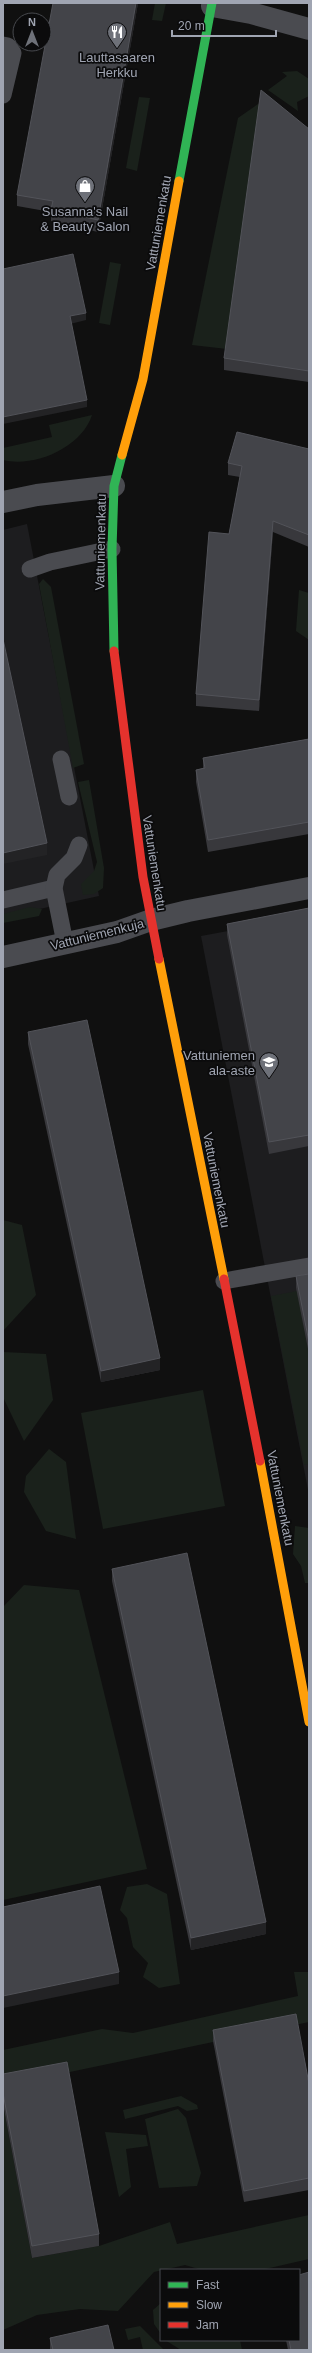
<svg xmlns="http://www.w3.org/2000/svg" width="312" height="2353" viewBox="0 0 312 2353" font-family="Arial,sans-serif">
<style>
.built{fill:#1d1d1f}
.green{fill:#1a211b}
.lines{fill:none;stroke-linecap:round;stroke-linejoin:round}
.lane{stroke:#4a4b50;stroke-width:17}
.street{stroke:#4a4b50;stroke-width:22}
.fast{stroke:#30b455;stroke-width:9}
.slow{stroke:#ff9f0a;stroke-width:9}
.jam{stroke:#e5322d;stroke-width:9}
.wall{fill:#38383c}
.shaded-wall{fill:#232325}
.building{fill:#434449;stroke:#525359}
.labels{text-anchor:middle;stroke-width:3.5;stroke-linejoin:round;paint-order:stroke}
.poi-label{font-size:13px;fill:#a0a5b2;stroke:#0b0b0c}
.street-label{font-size:13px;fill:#a0a5b2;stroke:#0b0b0c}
</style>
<rect width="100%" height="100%" fill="#101010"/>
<!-- built -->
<g class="built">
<path d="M 27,524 L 99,896 L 3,917 L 3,530 Z"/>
<path d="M 309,916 L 309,1495 L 201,936 Z"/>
</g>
<!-- green -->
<g class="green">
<path d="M 155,3 L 166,3 L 162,21 L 152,20 Z"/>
<path d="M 297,71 L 309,79 L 309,96 L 297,102 L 298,111 L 268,90 L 287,76 L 282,72 Z"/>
<path d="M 139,97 L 150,98 L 137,171 L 126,168 Z"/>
<path d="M 261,102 L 227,349 L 192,345 L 238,118 Z"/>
<path d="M 110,262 L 121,264 L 110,325 L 99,323 Z"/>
<path d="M 92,415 C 82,447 35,468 3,460 L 3,448 L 52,437 L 49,425 Z"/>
<path d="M 43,579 L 51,587 L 84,764 L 73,768 L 39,584 Z"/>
<path d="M 299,590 L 309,593 L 309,640 L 296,631 Z"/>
<path d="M 89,780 L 104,868 L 103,888 L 94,894 L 83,895 L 81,884 L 94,871 L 97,862 L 78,782 Z"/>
<path d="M 30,907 L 42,909 L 39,916 L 3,923 L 3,914 Z"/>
<path d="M 3,1220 L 22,1225 L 36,1295 L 3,1331 Z"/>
<path d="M 297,1291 L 309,1354 L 309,1464 L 304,1465 L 271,1296 Z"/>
<path d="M 3,1352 L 46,1354 L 53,1400 L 24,1441 L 3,1397 Z"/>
<path d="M 203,1390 L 225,1506 L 103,1529 L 81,1413 Z"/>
<path d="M 49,1449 L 66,1462 L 76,1539 L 46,1531 L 24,1492 L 26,1476 Z"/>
<path d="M 295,1526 L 309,1528 L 309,1583 L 305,1583 L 301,1566 L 293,1554 Z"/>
<path d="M 24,1585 L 79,1590 L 147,1869 L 3,1900 L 3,1607 Z"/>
<path d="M 147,1884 L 167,1894 L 180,1984 L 159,1988 L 143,1977 L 148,1963 L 133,1947 L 127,1918 L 120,1910 L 127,1887 Z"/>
<path d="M 294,1972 L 309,1972 L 309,2022 L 3,2086 L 3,2050 L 102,2029 L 133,2033 L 298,1996 Z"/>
<path d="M 181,2096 L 197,2105 L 198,2109 L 187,2111 L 178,2106 L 125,2119 L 123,2110 Z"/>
<path d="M 3,2104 L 32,2258 L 99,2246 L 170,2222 L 177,2244 L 309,2215 L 309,2259 L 261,2270 L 202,2270 L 185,2265 L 154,2272 L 118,2311 L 80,2309 L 37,2315 L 3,2330 Z"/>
<path d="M 178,2109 L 186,2118 L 201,2173 L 197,2186 L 159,2188 L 145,2119 Z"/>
<path d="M 105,2132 L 146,2135 L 148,2146 L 126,2149 L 131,2187 L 119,2197 Z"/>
<path d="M 161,2303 L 161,2334 L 154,2324 L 153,2310 Z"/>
<path d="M 140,2326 L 164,2350 L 143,2350 L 140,2337 L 128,2340 L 125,2329 Z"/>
<path d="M 165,2340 L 240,2340 L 242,2350 L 181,2350 Z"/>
</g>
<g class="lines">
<!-- lane -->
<g class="lane">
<path d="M 3,45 L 8,46 L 13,53 L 3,95"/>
<path d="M 30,569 L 50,562 L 112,549"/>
<path d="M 61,759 L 69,797"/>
<path d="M 3,900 L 54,888"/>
<path d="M 65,943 L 54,888 L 57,875 L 74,858 L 79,845"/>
<path d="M 224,1281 L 309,1266"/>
</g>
<!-- street -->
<g class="street">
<path d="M 212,6 L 251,13 L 309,29"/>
<path d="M 3,502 L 37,495 L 114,486"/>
<path d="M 3,957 L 117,932 L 151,920 L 188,911 L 309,888"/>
</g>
<!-- fast -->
<g class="fast">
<path d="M 179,181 L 212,3"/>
<path d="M 114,651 L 112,549 L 114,486 L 122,455"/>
</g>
<!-- slow -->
<g class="slow">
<path d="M 122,455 L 143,379 L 179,181"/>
<path d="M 159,959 L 224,1279"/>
<path d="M 260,1461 L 309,1722"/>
</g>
<!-- jam -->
<g class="jam">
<path d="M 114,651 L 143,877 L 159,959"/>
<path d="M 224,1279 L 260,1461"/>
</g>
</g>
<!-- wall -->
<g class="wall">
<path d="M 138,3 L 98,232 L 51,221 L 51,212 L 17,206 L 17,195 Z"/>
<path d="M 309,129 L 309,382 L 224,370 L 224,358 Z"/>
<path d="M 309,449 L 309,547 L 273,532 L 259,711 L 196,706 L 196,694 L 229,534 L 240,477 L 228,475 L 228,463 Z"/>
<path d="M 309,739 L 309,834 L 208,852 L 196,782 L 196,770 L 203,768 L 203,758 Z"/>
<path d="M 309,908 L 309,1146 L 269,1154 L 227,935 L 227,924 Z"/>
<path d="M 28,1032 L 160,1370 L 101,1382 L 28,1044 Z"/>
<path d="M 309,1274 L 309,1354 L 296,1288 L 296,1276 Z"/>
<path d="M 112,1569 L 266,1934 L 191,1950 L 112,1581 Z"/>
<path d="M 213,2030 L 309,2084 L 309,2190 L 244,2202 L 213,2041 Z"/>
<path d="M 3,2074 L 99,2234 L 99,2246 L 32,2258 L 3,2104 Z"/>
<path d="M 50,2338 L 114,2350 L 50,2350 Z"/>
<path d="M 286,2340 L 299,2340 L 309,2350 L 288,2350 Z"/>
</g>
<!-- shaded-wall -->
<g class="shaded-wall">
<path d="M 136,3 L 138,3 L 98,232 L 98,220 Z"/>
<path d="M 86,313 L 86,320 L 70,324 L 70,316 Z"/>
<path d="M 87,400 L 87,407 L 3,424 L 3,417 Z"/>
<path d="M 273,521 L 273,532 L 259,711 L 259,700 Z"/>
<path d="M 47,843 L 47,855 L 3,864 L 3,853 Z"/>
<path d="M 160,1358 L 160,1370 L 101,1382 L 101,1371 Z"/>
<path d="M 266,1922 L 266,1934 L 191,1950 L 191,1938 Z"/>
<path d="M 119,1972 L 119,1984 L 3,2008 L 3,1996 Z"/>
</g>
<!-- building -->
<g class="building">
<path d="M 53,3 L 136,3 L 98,220 L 51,209 L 53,201 L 17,195 Z"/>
<path d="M 261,90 L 309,129 L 309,371 L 224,358 Z"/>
<path d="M 73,254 L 86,313 L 70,316 L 87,400 L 3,417 L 3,269 Z"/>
<path d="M 237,432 L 309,449 L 309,535 L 273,521 L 259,700 L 196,694 L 209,532 L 229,534 L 242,466 L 228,463 Z"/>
<path d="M 3,639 L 47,843 L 3,853 Z"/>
<path d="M 309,739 L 309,822 L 208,840 L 196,770 L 205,768 L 203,758 Z"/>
<path d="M 309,908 L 309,1135 L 269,1142 L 227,924 Z"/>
<path d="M 87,1020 L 160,1358 L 101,1371 L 28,1032 Z"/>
<path d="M 309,1274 L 309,1342 L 296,1276 Z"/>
<path d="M 187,1553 L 266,1922 L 191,1938 L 112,1569 Z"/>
<path d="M 100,1886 L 119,1972 L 3,1996 L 3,1907 Z"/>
<path d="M 296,2014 L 309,2084 L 309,2178 L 244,2191 L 213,2030 Z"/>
<path d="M 67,2062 L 99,2234 L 32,2246 L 3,2093 L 3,2074 Z"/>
<path d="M 309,2272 L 309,2350 L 291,2350 L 289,2340 L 299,2340 L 299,2275 Z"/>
<path d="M 108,2325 L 114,2350 L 53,2350 L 50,2338 Z"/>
</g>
<!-- icons -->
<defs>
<g id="restaurant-pin" transform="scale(1)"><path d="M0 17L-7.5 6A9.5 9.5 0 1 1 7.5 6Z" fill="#6e7179" stroke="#0b0b0c"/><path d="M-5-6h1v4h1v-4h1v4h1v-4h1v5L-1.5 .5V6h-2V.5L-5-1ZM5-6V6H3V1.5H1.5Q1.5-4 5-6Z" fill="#fff"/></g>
<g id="shop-pin" transform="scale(1)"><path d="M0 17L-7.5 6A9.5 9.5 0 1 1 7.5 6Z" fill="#6e7179" stroke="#0b0b0c"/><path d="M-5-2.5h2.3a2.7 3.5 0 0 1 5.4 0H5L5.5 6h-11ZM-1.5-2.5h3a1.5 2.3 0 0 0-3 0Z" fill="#fff"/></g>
<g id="school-pin" transform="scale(1)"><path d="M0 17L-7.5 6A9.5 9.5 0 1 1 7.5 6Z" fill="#6e7179" stroke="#0b0b0c"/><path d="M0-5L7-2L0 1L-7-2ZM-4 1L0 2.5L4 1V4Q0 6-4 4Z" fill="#fff"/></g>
</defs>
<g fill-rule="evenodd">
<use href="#restaurant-pin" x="117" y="32"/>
<use href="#shop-pin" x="85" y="186"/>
<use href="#school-pin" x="269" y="1062"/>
</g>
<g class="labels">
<!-- poi labels -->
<g class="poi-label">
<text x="117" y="62">Lauttasaaren<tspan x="117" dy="15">Herkku</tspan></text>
<text x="85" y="216">Susanna's Nail<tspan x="85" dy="15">&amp; Beauty Salon</tspan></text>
<text x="255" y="1060" text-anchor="end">Vattuniemen<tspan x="255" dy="15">ala-aste</tspan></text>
</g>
<!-- street labels -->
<g class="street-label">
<text transform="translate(158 223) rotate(-80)" y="5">Vattuniemenkatu</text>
<text transform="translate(100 542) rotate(-89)" y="5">Vattuniemenkatu</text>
<text transform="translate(155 863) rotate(81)" y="5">Vattuniemenkatu</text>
<text transform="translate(97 934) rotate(-14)" y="5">Vattuniemenkuja</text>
<text transform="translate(217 1180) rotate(79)" y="5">Vattuniemenkatu</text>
<text transform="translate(281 1498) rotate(79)" y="5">Vattuniemenkatu</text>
</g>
</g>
<!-- border -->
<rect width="312" height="2353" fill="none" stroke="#a0a5b2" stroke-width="8"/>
<!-- legend -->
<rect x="160" y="2269" width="140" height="72" fill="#0b0b0c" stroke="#47494e"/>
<rect x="168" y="2282" width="20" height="6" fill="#30b455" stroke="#47494e"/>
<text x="196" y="2289" font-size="12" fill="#a0a5b2">Fast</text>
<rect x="168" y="2302" width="20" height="6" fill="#ff9f0a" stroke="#47494e"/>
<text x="196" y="2309" font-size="12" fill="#a0a5b2">Slow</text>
<rect x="168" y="2322" width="20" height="6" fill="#e5322d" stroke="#47494e"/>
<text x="196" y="2329" font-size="12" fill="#a0a5b2">Jam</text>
<!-- north arrow -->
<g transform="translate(32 32)"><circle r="19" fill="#0b0b0c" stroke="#47494e"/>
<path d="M0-3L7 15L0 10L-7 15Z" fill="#6e7179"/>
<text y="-6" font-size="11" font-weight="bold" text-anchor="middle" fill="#a0a5b2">N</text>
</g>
<!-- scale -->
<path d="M172 30v6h104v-6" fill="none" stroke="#a0a5b2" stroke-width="2"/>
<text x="178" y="30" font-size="12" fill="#a0a5b2" stroke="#0b0b0c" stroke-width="3" paint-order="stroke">20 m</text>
</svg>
